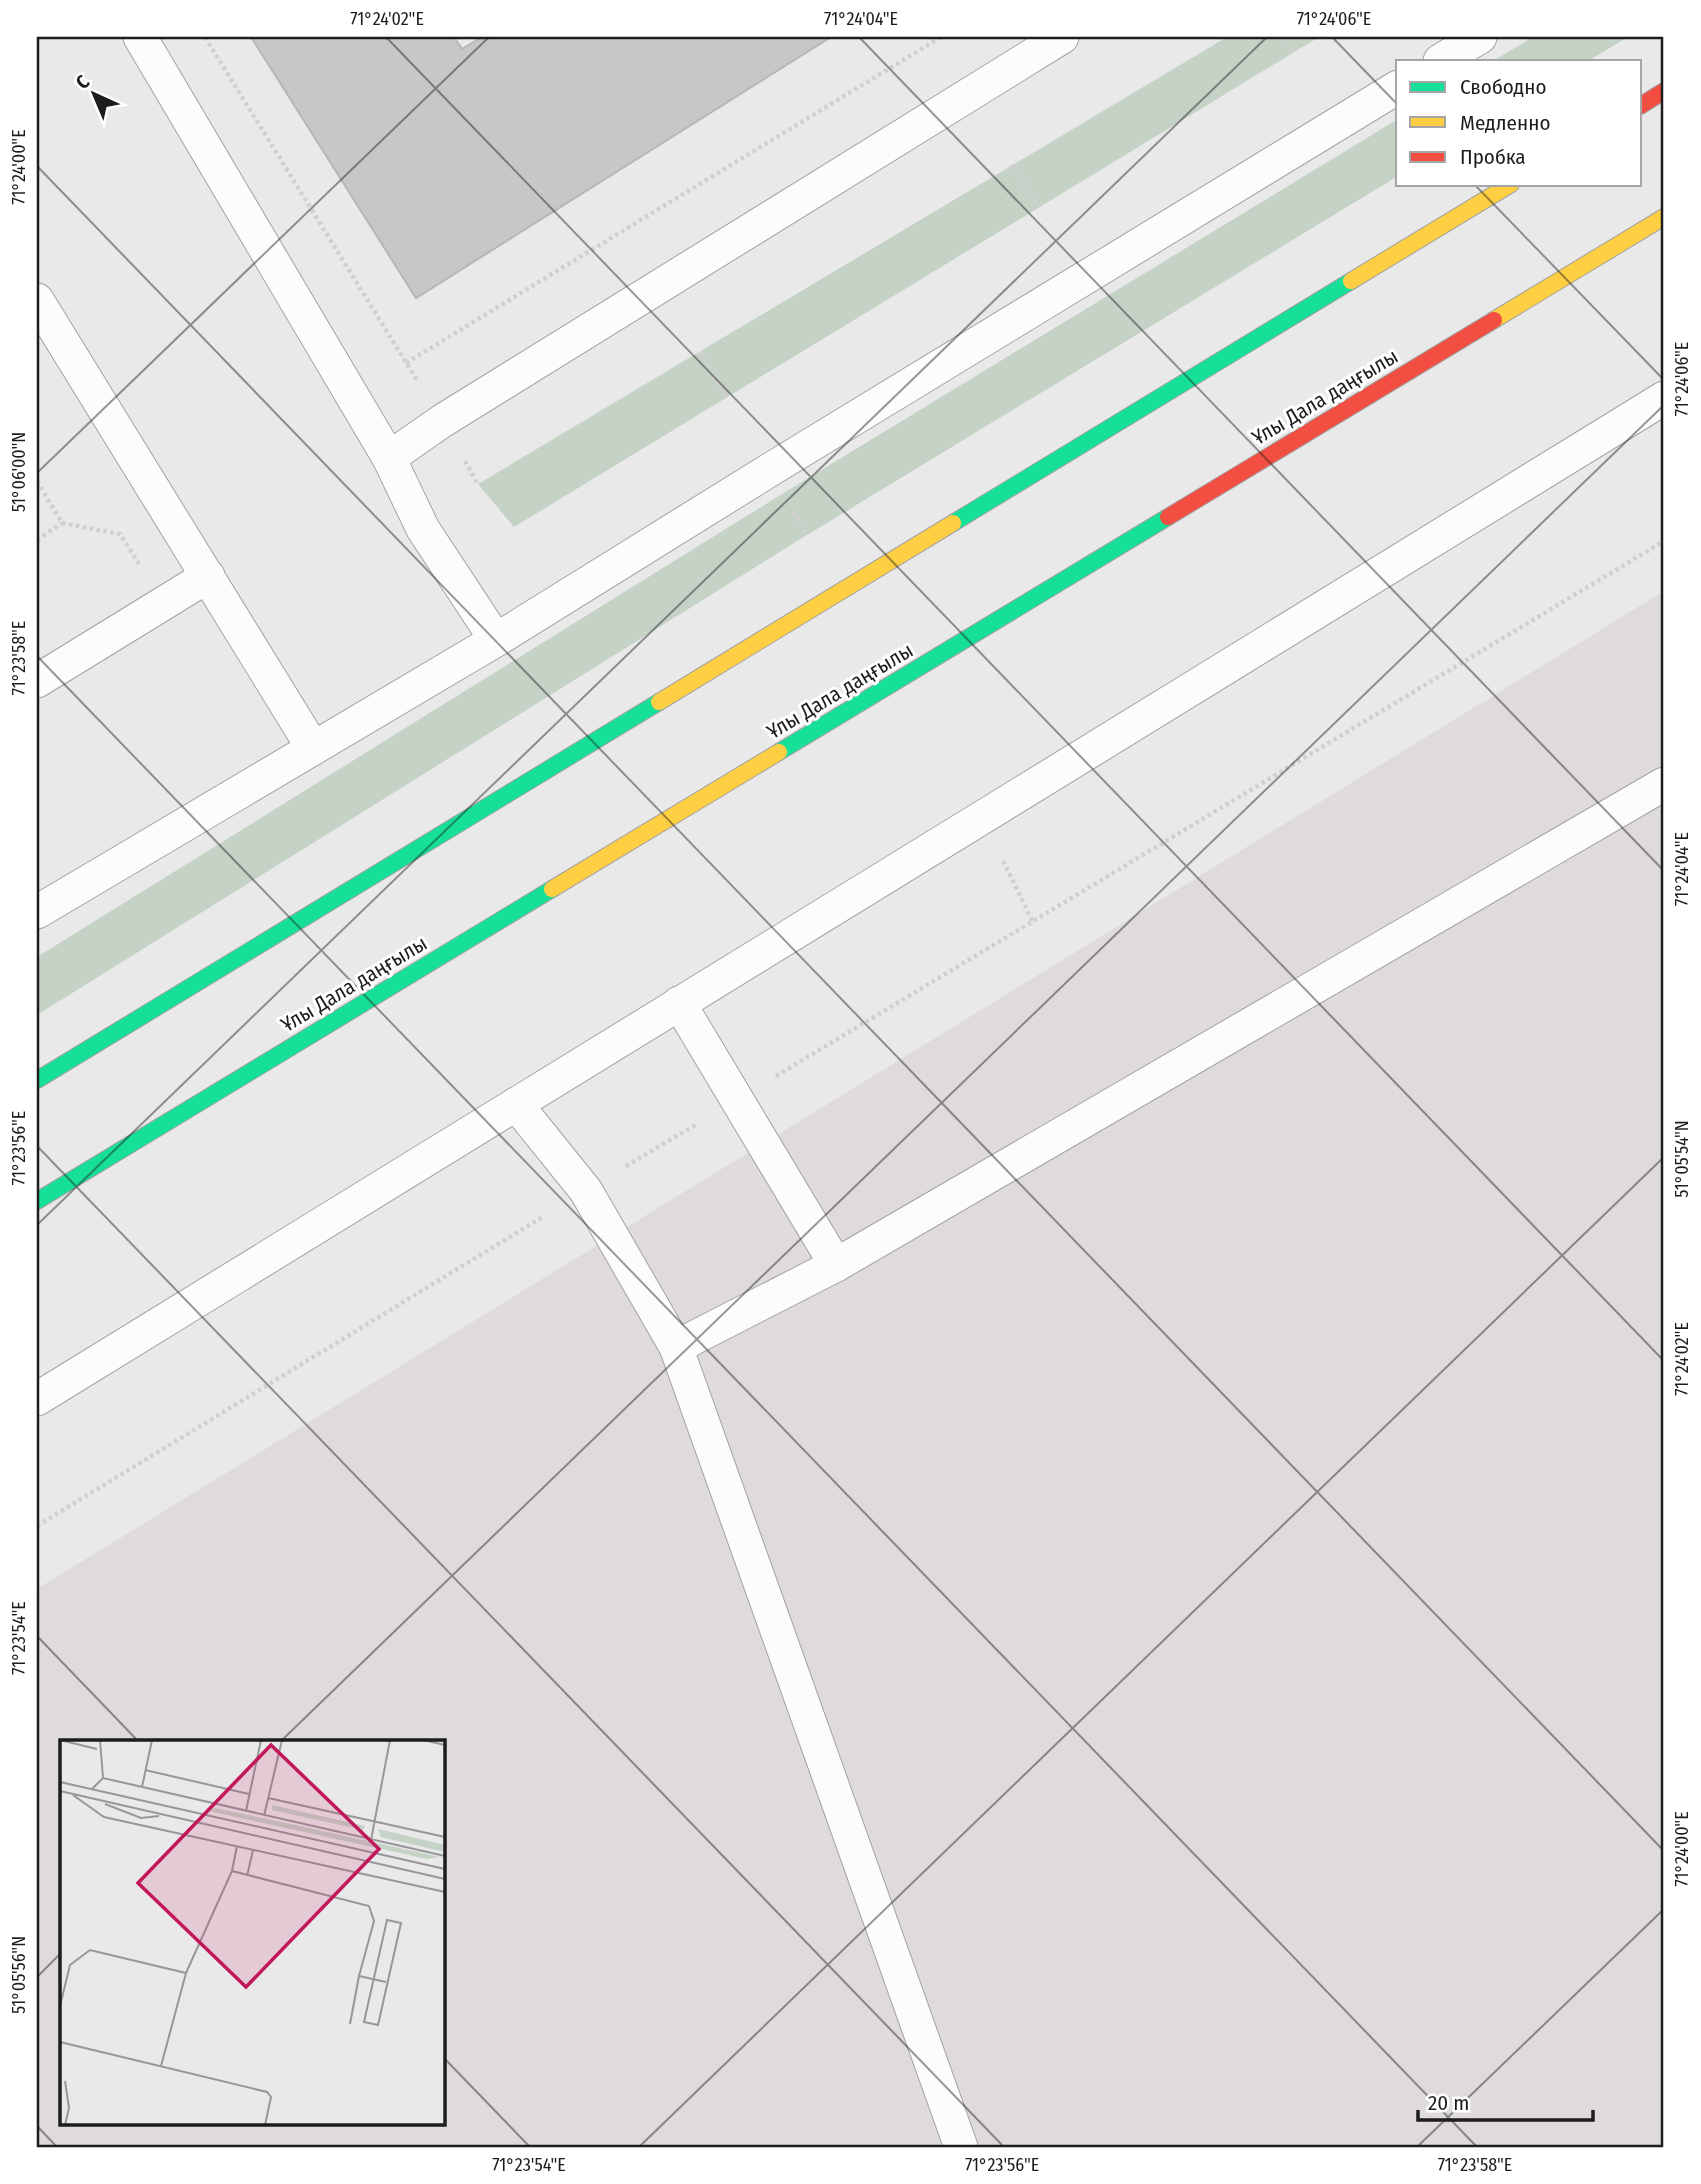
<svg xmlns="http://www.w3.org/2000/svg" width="1701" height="2184" viewBox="0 0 1701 2184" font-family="'Fira Sans Condensed',sans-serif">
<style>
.built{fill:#dedade;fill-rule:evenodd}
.green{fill:#c5d2c6}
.building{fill:#c7c7c7;stroke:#b6b6b7;stroke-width:2}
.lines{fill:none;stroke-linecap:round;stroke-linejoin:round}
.lane-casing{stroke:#a2a2a2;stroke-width:35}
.fast-casing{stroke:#a2a2a2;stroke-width:18}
.slow-casing{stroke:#a2a2a2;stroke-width:18}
.jam-casing{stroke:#a2a2a2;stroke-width:18}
.path{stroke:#d0d0d0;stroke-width:4.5;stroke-dasharray:3.5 3.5;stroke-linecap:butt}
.lane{stroke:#fcfcfc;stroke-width:33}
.fast{stroke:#16e098;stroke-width:16}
.slow{stroke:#ffcf43;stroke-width:16}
.jam{stroke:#f24e42;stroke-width:16}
.ticks{fill:none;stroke:#1d1d1d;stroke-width:2;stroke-opacity:0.45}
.labels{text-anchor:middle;stroke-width:6;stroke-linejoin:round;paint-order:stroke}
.street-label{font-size:21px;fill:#1d1d1d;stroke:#fff}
.inset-road{fill:none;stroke:#979797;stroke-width:2}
.view{fill:#c2185b;fill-opacity:0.15;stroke:#c2185b;stroke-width:3.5}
.inset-edge{fill:none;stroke:#1d1d1d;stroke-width:3.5}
.neatline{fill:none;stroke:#1d1d1d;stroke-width:2.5}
.ticks-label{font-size:18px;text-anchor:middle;fill:#1d1d1d}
</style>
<rect width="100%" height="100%" fill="#e9e9e9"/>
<!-- built -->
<path class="built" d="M 1664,591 L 1664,2147 L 37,2147 L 37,1589 ZM 61,1741 L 443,1741 L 443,2123 L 61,2123 Z"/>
<!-- green -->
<g class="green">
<path d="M 1227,37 L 1319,37 L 514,527 L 478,484 Z"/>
<path d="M 1533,37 L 1628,37 L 1588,61 L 1493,61 Z"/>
<path d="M 1398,119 L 1398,176 L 807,535 L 37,1015 L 37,957 L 782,494 Z"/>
</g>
<!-- building -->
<path class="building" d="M 251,37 L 454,37 L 462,49 L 482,37 L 831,37 L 416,298 Z"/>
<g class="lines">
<!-- lane casing -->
<g class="lane-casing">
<g id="lane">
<path d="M 140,37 L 389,458 L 423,529 L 496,640"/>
<path d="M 1440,61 L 1480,37"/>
<path d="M 37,300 L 313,748"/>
<path d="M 389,458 L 442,421 L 1062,37"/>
<path d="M 37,681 L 208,576"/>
<path d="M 37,912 L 496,640 L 768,471 L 1398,87"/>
<path d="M 679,1003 L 836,1265"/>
<path d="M 516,1104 L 586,1191 L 676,1347 L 961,2147"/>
<path d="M 676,1347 L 836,1265 L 1664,784"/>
<path d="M 37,1399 L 1664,398"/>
</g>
</g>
<!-- fast casing -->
<g class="fast-casing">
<g id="fast">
<path d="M 953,523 L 1351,281"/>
<path d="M 779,752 L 1168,517"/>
<path d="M 37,1080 L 659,702"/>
<path d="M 37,1201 L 552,889"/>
</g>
</g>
<!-- slow casing -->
<g class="slow-casing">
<g id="slow">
<path d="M 1351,281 L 1511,184"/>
<path d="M 1494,320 L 1664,217"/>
<path d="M 659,702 L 953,523"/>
<path d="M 552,889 L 779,752"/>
</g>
</g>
<!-- jam casing -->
<g class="jam-casing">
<g id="jam">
<path d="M 1640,106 L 1664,91"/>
<path d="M 1168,517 L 1494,320"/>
</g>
</g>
<!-- path -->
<g class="path">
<path d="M 205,37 L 418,382"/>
<path d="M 1282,37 L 1292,53"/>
<path d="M 1011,165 L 1039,206"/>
<path d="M 700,352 L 726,398"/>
<path d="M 406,363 L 941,37"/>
<path d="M 465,461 L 478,484"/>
<path d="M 37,481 L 62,523 L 120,534 L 139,564"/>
<path d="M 793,512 L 807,535"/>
<path d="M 37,540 L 62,523"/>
<path d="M 1003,861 L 1033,922"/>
<path d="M 776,1076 L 1664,541"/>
<path d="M 626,1166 L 697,1124"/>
<path d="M 37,1526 L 544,1216"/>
</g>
<!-- lane -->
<use href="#lane" class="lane"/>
<!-- fast -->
<use href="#fast" class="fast"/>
<!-- slow -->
<use href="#slow" class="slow"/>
<!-- jam -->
<use href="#jam" class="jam"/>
</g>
<!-- ticks -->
<path class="ticks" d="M 386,37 L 1664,1361M 859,37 L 1664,871M 1332,37 L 1398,105M 37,166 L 1664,1851M 1474,184 L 1664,380M 37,473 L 489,37M 37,656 L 1477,2147M 37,1146 L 1004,2147M 37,1225 L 1267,37M 37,1636 L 138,1741M 281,1741 L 1664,405M 37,1977 L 61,1953M 443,2057 L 530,2147M 37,2126 L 57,2147M 639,2147 L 1664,1157M 1417,2147 L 1664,1909"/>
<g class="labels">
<!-- street labels -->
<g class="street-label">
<text transform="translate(1325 397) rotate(-31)" y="7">Ұлы Дала даңғылы</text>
<text transform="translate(840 691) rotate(-31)" y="7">Ұлы Дала даңғылы</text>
<text transform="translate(354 984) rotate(-31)" y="7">Ұлы Дала даңғылы</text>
</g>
</g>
<!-- overview -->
<g transform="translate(60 1740)">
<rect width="385" height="385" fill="#e9e9e9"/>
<path d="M 212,65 L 305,86 L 303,90 L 212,70 ZM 155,68 L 231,84 L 380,117 L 367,119 L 149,71 ZM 318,89 L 385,105 L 385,112 L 321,97 Z" fill="#c5d2c6"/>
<path class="inset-road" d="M 0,0 L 37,9M 40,0 L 43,38M 363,0 L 385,5M 85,30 L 189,54M 0,42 L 385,129M 82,47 L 92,0M 32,49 L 43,38 L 385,116M 0,51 L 385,139M 13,55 L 44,77 L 385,152M 208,58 L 385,97M 45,64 L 81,78 L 99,76M 186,71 L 201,0M 204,76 L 222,0M 311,100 L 330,0M 172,131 L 309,166 L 314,181 L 299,236 L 326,242M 187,136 L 193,110M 327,180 L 341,183 L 318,285 L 304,282 ZM 0,266 L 10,225 L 30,210 L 126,233 L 172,131 L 177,106M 290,284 L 299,236M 0,302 L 207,352 L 211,357 L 205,385M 101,326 L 126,233M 5,341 L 9,368 L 5,385"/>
<path class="view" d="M 211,5 L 319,109 L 186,247 L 78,143 Z"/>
<rect width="385" height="385" class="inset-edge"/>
</g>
<!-- border -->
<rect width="1701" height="2184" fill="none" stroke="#ffffff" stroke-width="77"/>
<!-- legend -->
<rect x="1396" y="60" width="245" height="126" fill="#ffffff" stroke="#a5a5a5" stroke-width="2"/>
<rect x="1410" y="82" width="35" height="10" fill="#16e098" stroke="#a5a5a5" stroke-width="2"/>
<text x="1460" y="94" font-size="21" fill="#1d1d1d">Свободно</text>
<rect x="1410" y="117" width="35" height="10" fill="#ffcf43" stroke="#a5a5a5" stroke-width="2"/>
<text x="1460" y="130" font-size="21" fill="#1d1d1d">Медленно</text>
<rect x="1410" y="152" width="35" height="10" fill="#f24e42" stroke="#a5a5a5" stroke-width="2"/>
<text x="1460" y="164" font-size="21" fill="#1d1d1d">Пробка</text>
<!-- north arrow -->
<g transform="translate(94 94) rotate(316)" stroke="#ffffff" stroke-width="5" paint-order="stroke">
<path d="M0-5L12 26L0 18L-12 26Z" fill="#1d1d1d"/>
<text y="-10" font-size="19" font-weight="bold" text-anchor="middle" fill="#1d1d1d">С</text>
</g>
<!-- scale -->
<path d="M1418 2110v10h175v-10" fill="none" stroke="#1d1d1d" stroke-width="3.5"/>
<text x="1428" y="2110" font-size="21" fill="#1d1d1d" stroke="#ffffff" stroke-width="5" paint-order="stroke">20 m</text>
<rect x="38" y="38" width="1624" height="2108" class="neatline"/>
<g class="ticks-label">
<text x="387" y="25">71°24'02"E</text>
<text x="861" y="25">71°24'04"E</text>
<text x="1334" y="25">71°24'06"E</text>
<text transform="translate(19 167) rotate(-90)" y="6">71°24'00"E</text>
<text transform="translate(1682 379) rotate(-90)" y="6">71°24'06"E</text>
<text transform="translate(19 472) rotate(-90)" y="6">51°06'00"N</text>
<text transform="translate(19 658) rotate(-90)" y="6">71°23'58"E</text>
<text transform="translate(1682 869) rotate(-90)" y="6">71°24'04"E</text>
<text transform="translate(19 1148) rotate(-90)" y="6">71°23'56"E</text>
<text transform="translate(1682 1159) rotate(-90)" y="6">51°05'54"N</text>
<text transform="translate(1682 1359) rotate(-90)" y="6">71°24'02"E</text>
<text transform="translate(19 1638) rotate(-90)" y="6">71°23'54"E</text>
<text transform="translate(1682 1849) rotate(-90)" y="6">71°24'00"E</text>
<text transform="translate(19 1975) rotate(-90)" y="6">51°05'56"N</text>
<text x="529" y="2171">71°23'54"E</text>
<text x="1002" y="2171">71°23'56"E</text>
<text x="1475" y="2171">71°23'58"E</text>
</g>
</svg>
